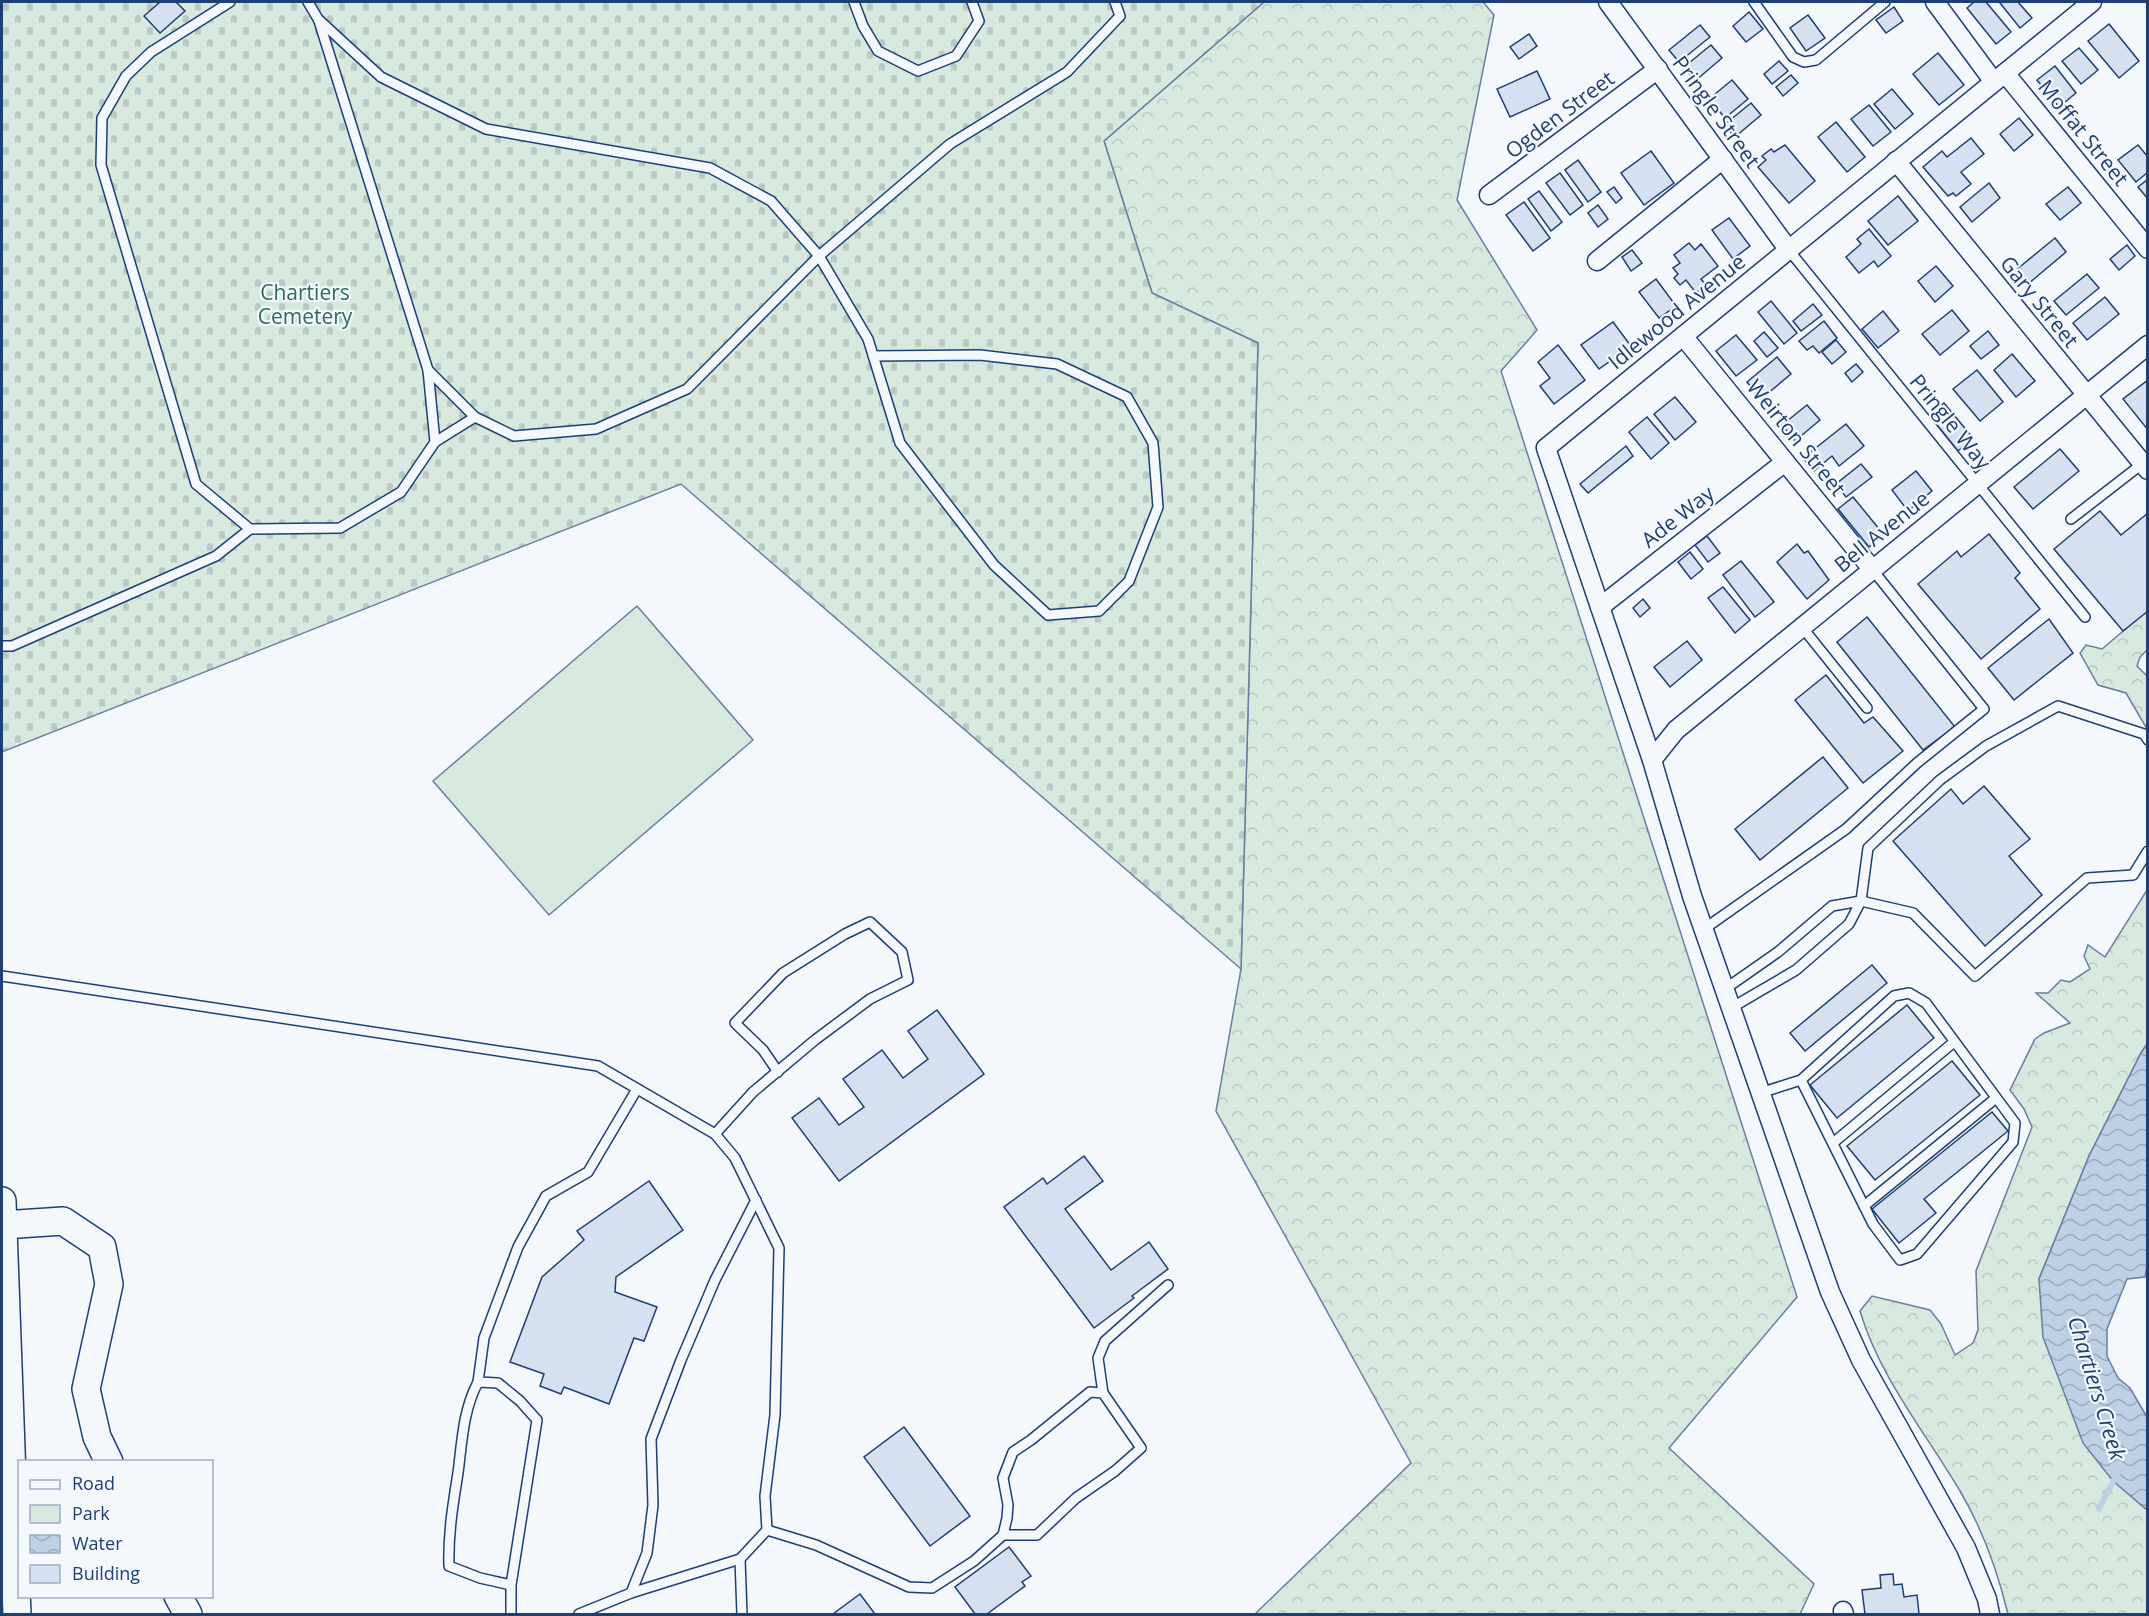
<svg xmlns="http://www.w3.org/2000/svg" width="2149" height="1616" viewBox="0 0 2149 1616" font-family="'Open Sans',sans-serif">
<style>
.green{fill:#d7e8df;stroke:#687fa3;stroke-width:1.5}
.forest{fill:url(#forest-crowns);stroke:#687fa3;stroke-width:1.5}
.cemetery{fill:url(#cemetery-stones);stroke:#687fa3;stroke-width:1.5}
.water{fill:url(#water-waves);stroke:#687fa3;stroke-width:1.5}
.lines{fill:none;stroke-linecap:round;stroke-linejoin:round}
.stream{stroke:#bed0e5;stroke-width:6}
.building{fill:#d5e0f0;stroke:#1d3f73;stroke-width:1.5}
.lane-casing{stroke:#1d3f73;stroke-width:12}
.street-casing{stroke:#1d3f73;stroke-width:21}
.secondary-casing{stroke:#1d3f73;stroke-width:30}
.lane{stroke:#f4f7fb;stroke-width:9}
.street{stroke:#f4f7fb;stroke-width:18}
.secondary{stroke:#f4f7fb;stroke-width:27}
.labels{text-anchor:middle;stroke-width:4.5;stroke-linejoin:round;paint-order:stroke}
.street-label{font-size:21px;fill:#1d3f73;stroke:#f4f7fb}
.park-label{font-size:21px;fill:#2c6c60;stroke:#f4f7fb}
.water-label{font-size:22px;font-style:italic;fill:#1d3f73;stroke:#f4f7fb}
</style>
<defs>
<pattern id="forest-crowns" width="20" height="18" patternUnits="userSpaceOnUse" patternTransform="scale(1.5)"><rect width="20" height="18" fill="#d7e8df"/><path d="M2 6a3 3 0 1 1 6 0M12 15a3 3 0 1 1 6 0" fill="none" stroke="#b8c8c3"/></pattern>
<pattern id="cemetery-stones" width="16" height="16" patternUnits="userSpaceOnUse" patternTransform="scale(1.5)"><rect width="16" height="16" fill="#d7e8df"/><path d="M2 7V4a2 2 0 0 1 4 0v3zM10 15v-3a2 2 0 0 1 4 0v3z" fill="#b8c8c3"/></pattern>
<pattern id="water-waves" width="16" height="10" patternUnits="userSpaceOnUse" patternTransform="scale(1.5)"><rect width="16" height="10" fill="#bed0e5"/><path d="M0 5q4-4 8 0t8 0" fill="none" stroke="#9aaabe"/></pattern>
</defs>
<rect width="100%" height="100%" fill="#f4f7fb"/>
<!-- green -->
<path class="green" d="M 637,606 L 753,740 L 549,915 L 433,781 Z"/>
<!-- forest -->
<g class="forest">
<path d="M 1264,2 L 1483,2 L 1494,15 L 1457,200 L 1537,330 L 1501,371 L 1797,1297 L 1669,1448 L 1814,1584 L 1800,1614 L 1255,1614 L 1411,1463 L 1216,1111 L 1241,969 L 1258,343 L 1152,293 L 1104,141 Z"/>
<path d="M 2147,611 L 2147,650 L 2140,657 L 2137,666 L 2147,676 L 2147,729 L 2126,693 L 2098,685 L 2080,653 L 2086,645 L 2102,649 Z"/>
<path d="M 2147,890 L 2147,1044 L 2141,1053 L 2089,1156 L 2039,1279 L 2147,1509 L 2147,1614 L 2008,1614 C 1998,1573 1982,1528 1960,1491 C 1925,1432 1879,1376 1860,1311 L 1872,1296 L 1930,1310 L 1941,1324 L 1955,1355 L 1973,1343 L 1978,1330 L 1976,1271 L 2032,1127 L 2024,1109 L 2010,1090 L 2035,1039 L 2044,1033 L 2070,1023 L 2036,993 L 2048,993 L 2061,980 L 2070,982 L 2090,969 L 2084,956 L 2088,945 L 2105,957 Z"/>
</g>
<!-- cemetery -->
<path class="cemetery" d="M 2,2 L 1264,2 L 1104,141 L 1152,293 L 1258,343 L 1241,969 L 681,484 L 2,752 Z"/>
<!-- water -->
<path class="water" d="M 2147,1044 L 2147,1266 L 2145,1277 L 2127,1279 L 2107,1329 L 2107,1356 L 2118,1378 L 2130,1388 L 2147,1417 L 2147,1510 L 2113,1481 L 2083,1443 L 2043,1337 L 2039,1279 L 2089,1156 L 2141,1053 Z"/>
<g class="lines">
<!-- stream -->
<path class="stream" d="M 2099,1509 L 2117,1474"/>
</g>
<!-- building -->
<g class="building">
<path d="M 160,2 L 176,2 L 185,11 L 160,33 L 144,16 Z"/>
<path d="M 1974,2 L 1986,2 L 2011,32 L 1996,44 L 1967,8 Z"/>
<path d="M 2001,2 L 2018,2 L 2032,18 L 2020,28 L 2000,3 Z"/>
<path d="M 1894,7 L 1903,21 L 1886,33 L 1876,20 Z"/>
<path d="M 1749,12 L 1763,29 L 1746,42 L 1733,26 Z"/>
<path d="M 1808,15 L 1825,38 L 1806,51 L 1790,28 Z"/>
<path d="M 2109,24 L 2139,61 L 2119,78 L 2088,41 Z"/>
<path d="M 1700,25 L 1710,37 L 1679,62 L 1669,50 Z"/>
<path d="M 1529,34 L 1537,46 L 1519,59 L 1510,47 Z"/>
<path d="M 1711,45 L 1722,58 L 1695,81 L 1684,67 Z"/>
<path d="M 2079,48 L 2098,70 L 2081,84 L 2062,61 Z"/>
<path d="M 1938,53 L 1964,85 L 1939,105 L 1913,74 Z"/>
<path d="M 1779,61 L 1788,71 L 1772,84 L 1764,74 Z"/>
<path d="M 2055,66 L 2076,93 L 2059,107 L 2037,80 Z"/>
<path d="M 1537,71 L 1550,99 L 1510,117 L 1497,89 Z"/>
<path d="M 1791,75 L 1798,83 L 1783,96 L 1776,87 Z"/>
<path d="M 1732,80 L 1748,99 L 1725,118 L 1709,99 Z"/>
<path d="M 1892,89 L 1913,114 L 1895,129 L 1874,104 Z"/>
<path d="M 1751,103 L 1761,115 L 1735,137 L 1724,125 Z"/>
<path d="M 1869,105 L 1891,132 L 1873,146 L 1851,119 Z"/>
<path d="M 2019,118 L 2033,135 L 2014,151 L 2000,134 Z"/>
<path d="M 1836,122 L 1865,157 L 1847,172 L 1818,137 Z"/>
<path d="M 1971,138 L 1984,154 L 1961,172 L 1971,184 L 1956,196 L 1953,193 L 1948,196 L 1923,167 L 1942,151 L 1947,157 Z"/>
<path d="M 1785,145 L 1815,181 L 1789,203 L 1758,167 L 1766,160 L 1762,156 L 1771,149 L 1774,152 Z"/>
<path d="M 2138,145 L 2148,157 L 2148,172 L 2136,182 L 2118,160 Z"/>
<path d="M 1651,151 L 1674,183 L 1644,205 L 1621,173 Z"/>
<path d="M 1578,160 L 1601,192 L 1588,202 L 1565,170 Z"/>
<path d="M 1560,173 L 1583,205 L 1570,215 L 1546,183 Z"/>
<path d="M 2148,179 L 2148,199 L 2138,187 Z"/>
<path d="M 1989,183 L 2000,198 L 1972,222 L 1960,207 Z"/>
<path d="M 1614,187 L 1622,198 L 1616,203 L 1607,192 Z"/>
<path d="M 2068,187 L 2081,203 L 2060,220 L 2046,204 Z"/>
<path d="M 1539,191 L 1562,222 L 1551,231 L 1528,199 Z"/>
<path d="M 1898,196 L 1918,221 L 1888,245 L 1868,221 Z"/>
<path d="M 1524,202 L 1550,238 L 1533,251 L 1506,215 Z"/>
<path d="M 1598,205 L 1608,219 L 1598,227 L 1588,213 Z"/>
<path d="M 1729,218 L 1750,246 L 1733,259 L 1712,230 Z"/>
<path d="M 1869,229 L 1891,256 L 1878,267 L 1874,261 L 1859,273 L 1846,257 L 1861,244 L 1857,239 Z"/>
<path d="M 2055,238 L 2066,252 L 2028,284 L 2016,270 Z"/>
<path d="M 1689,243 L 1695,250 L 1701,244 L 1718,266 L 1701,279 L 1706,285 L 1696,293 L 1686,280 L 1680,285 L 1674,278 L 1678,274 L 1673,268 L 1680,263 L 1674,255 Z"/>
<path d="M 2127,245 L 2135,256 L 2119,270 L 2110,259 Z"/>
<path d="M 1632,250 L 1642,263 L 1631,271 L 1622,257 Z"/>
<path d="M 1936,266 L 1953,286 L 1935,302 L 1918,281 Z"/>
<path d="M 2087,274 L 2099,288 L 2066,315 L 2054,301 Z"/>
<path d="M 1656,279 L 1676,306 L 1659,318 L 1639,292 Z"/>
<path d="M 2105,297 L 2119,314 L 2087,340 L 2073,323 Z"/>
<path d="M 1771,301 L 1797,333 L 1784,344 L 1758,312 Z"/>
<path d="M 1813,304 L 1822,315 L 1801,331 L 1793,321 Z"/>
<path d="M 1952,310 L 1969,331 L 1940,355 L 1922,334 Z"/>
<path d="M 1883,311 L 1899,331 L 1878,348 L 1862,329 Z"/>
<path d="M 1824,321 L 1837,338 L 1819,353 L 1813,346 L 1807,350 L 1799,341 Z"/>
<path d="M 1613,322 L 1631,346 L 1599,369 L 1581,345 Z"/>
<path d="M 1988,331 L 1999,345 L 1981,359 L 1970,346 Z"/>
<path d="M 1764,332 L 1778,348 L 1767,357 L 1754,341 Z"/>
<path d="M 1736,335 L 1757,360 L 1736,376 L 1716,351 Z"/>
<path d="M 1836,340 L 1846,352 L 1832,364 L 1822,352 Z"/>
<path d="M 1558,345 L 1585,380 L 1554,404 L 1540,386 L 1550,378 L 1538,362 Z"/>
<path d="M 2012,354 L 2035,381 L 2016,397 L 1994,370 Z"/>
<path d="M 1777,357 L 1791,374 L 1761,399 L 1747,382 Z"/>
<path d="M 1856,364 L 1863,372 L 1852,382 L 1845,373 Z"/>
<path d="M 1977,370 L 2003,402 L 1980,421 L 1953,389 Z"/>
<path d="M 2148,380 L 2148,430 L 2123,399 Z"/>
<path d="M 1675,397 L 1696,422 L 1675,440 L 1654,414 Z"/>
<path d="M 1944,403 L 1973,438 L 1958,451 L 1929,415 Z"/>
<path d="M 1807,405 L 1820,420 L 1795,441 L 1782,425 Z"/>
<path d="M 1647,417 L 1669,443 L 1651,459 L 1629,432 Z"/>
<path d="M 1846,424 L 1864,446 L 1839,466 L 1832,456 L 1814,471 L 1803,458 Z"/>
<path d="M 1626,446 L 1633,456 L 1588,493 L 1580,484 Z"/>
<path d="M 2060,449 L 2079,471 L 2033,509 L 2014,487 Z"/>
<path d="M 1861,464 L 1872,477 L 1846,497 L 1836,484 Z"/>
<path d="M 1916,471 L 1932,491 L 1908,511 L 1892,490 Z"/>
<path d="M 1853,497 L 1884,535 L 1869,547 L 1838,509 Z"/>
<path d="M 2100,511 L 2121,535 L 2148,513 L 2148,611 L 2123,631 L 2054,549 Z"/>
<path d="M 1989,534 L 2020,573 L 2015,578 L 2040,609 L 1981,659 L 1918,584 L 1957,551 L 1961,557 Z"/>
<path d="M 1707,536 L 1720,553 L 1708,562 L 1695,545 Z"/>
<path d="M 1797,544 L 1804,553 L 1808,551 L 1829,580 L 1807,599 L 1777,562 Z"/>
<path d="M 1690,552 L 1703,569 L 1691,579 L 1678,562 Z"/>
<path d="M 1741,561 L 1774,602 L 1755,617 L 1723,575 Z"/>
<path d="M 1723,587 L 1750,620 L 1735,633 L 1708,598 Z"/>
<path d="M 1643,599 L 1650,608 L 1640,617 L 1633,608 Z"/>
<path d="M 1867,617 L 1955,727 L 1923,750 L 1837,642 Z"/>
<path d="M 2049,619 L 2073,653 L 2014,700 L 1988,668 Z"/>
<path d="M 1687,641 L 1702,660 L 1670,687 L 1654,667 Z"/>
<path d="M 1826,675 L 1864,723 L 1873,717 L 1903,751 L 1863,783 L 1795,700 Z"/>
<path d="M 1823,757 L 1848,788 L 1760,860 L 1735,829 Z"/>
<path d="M 1984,786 L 2030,839 L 2009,856 L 2042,895 L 1985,946 L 1893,841 L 1951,789 L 1963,804 Z"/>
<path d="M 1872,965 L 1887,983 L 1805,1051 L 1790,1033 Z"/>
<path d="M 1907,1005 L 1934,1038 L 1837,1118 L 1810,1085 Z"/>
<path d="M 937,1010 L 984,1074 L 839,1181 L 792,1118 L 819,1098 L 839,1125 L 864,1107 L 843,1079 L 882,1050 L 903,1078 L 928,1059 L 908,1031 Z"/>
<path d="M 1952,1061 L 1980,1095 L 1875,1180 L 1847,1146 Z"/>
<path d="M 1992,1112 L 2008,1131 L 1924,1199 L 1936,1213 L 1899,1243 L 1872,1209 Z"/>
<path d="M 1084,1156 L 1103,1181 L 1065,1209 L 1111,1270 L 1149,1242 L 1168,1269 L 1132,1296 L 1134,1298 L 1094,1328 L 1004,1207 L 1043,1178 L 1047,1184 Z"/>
<path d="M 649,1181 L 683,1230 L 616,1277 L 615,1292 L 657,1307 L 644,1341 L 634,1338 L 609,1404 L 564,1387 L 561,1394 L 540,1386 L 544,1374 L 510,1362 L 542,1277 L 584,1240 L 577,1231 Z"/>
<path d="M 904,1427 L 970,1516 L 930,1546 L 864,1457 Z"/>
<path d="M 1009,1547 L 1031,1576 L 1022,1582 L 1025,1586 L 987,1614 L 975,1614 L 955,1587 Z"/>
<path d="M 1893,1574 L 1894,1585 L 1902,1584 L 1904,1597 L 1917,1595 L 1919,1614 L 1865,1614 L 1862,1590 L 1881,1588 L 1880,1575 Z"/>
<path d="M 860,1594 L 875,1614 L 833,1614 Z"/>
</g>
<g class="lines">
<!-- lane casing -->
<g class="lane-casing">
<g id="lane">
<path d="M 230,2 L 151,52 L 126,76 L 102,118 L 101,165 L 196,484 L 250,529 L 340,528 L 401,492 L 435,442 L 428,370 L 319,21"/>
<path d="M 308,2 L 318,19 L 381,77 L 486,129 L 710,168 L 771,201 L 819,256 L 868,339 L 900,443 L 994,565 L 1048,615 L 1099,611 L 1129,581 L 1158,507 L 1153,443 L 1127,397 L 1057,364 L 980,355 L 873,356"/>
<path d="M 854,2 L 863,26 L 878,51 L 918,71 L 956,56 L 979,21 L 972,2"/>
<path d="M 1754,2 L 1793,57 L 1804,62 L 1816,60 L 1885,2"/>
<path d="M 1788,249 L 2085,617"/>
<path d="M 428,370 L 475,417 L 514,436 L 596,429 L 687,389 L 819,256 L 950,144 L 1067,72 L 1120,16 L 1115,2"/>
<path d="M 435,442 L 475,417"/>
<path d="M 2071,519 L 2142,464"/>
<path d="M 1802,627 L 1867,708"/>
<path d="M 2,646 L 12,646 L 216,556 L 250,529"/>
<path d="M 2148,740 L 2144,734 L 2058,706 L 1986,746 L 1940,780 L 1868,848 L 1861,901 L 1913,913 L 1975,976 L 2087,878 L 2133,875 L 2148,851"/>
<path d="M 1704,929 L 1846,829 L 1917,763 L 1984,709 L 1872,569"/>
<path d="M 2,976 L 598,1066 L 715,1134 L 735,1158 L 779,1248 L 775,1415 L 765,1496 L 767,1530 L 740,1559 L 631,1593"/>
<path d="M 1725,989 L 1778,952 L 1832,906 L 1861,901 L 1849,924 L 1796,970 L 1731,1008"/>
<path d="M 1760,1093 L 1801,1080 L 1894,996 L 1909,993 L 1926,1003 L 2015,1123 L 2013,1142 L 1917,1254 L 1900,1260 L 1873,1224 L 1801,1080"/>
<path d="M 715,1134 L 753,1092 L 815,1040 L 870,999 L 908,980 L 902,952 L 870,922 L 845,934 L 783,973 L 735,1023 L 763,1050 L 778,1072"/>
<path d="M 1833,1143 L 1954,1042"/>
<path d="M 1864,1206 L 1996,1098"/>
<path d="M 478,1382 L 484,1338 L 518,1247 L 546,1196 L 588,1172 L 637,1089"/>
<path d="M 1103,1393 L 1098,1358 L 1105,1341 L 1168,1285"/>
<path d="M 767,1530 L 816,1545 L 909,1587 L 932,1588 L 974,1561 L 1003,1535 L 1007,1518 L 1008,1505 L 1003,1478 L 1013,1452 L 1031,1440 L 1090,1392 L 1103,1393 L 1141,1448 L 1115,1471 L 1076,1498 L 1037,1535 L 1003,1535"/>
<path d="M 740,1559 L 742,1614"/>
<path d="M 511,1585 L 480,1578 L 449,1566 C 448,1534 453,1504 458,1473 C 462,1442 463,1410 478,1382 L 498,1383 L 520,1401 L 537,1420 L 511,1585 L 511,1614"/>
<path d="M 579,1614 L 631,1593 L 647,1553 L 653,1505 L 651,1439 L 681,1360 L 715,1280 L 756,1200"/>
</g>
</g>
<!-- street casing -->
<g class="street-casing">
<g id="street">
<path d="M 1608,2 L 1788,249"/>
<path d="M 1935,2 L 1994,82"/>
<path d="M 2005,73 L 2148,249"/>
<path d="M 1896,161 L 2148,470"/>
<path d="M 1489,195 L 1658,69"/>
<path d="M 1597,261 L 1723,159"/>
<path d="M 1683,336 L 1872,569"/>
<path d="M 1600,607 L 1785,462"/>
<path d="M 1652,760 L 1676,730 L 2148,345"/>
<path d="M 1843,1611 L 1844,1614"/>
<path d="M 1990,1614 L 1987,1599 L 1966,1548 L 1861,1360 L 1830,1292 L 1692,896 L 1652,760 L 1546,448 L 2092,2"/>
</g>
</g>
<!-- secondary casing -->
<g class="secondary-casing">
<g id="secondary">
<path d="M 2,1201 L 17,1614"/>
<path d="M 3,1225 L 63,1221 L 102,1247 L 109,1284 L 86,1389 L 97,1437 L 109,1462"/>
<path d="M 178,1596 L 188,1614"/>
</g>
</g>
<!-- lane -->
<use href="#lane" class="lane"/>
<!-- street -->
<use href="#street" class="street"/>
<!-- secondary -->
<use href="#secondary" class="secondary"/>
</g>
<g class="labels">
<!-- street labels -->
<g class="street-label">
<text transform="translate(1716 112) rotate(54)" y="7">Pringle Street</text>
<text transform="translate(1560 115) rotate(-37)" y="7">Ogden Street</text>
<text transform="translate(2083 133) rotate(51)" y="7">Moffat Street</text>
<text transform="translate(2039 302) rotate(51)" y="7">Gary Street</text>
<text transform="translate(1677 312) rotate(-39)" y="7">Idlewood Avenue</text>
<text transform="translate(1950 422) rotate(51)" y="7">Pringle Way</text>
<text transform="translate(1796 438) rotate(51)" y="7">Weirton Street</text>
<text transform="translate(1678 517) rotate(-38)" y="7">Ade Way</text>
<text transform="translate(1882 532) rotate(-39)" y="7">Bell Avenue</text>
</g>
<!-- park labels -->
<g class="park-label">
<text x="305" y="300">Chartiers<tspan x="305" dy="24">Cemetery</tspan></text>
</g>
<!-- water labels -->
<g class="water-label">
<text transform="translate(2097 1388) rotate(73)" y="8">Chartiers Creek</text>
</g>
</g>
<!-- border -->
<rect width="2149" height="1616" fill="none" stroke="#1d3f73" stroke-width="6"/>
<!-- legend -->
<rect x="18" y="1460" width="195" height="138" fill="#f4f7fb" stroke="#9eadc5" stroke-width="1.5"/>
<rect x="30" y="1480" width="30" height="9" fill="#f4f7fb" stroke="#9eadc5" stroke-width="1.5"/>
<text x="72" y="1490" font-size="18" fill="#1d3f73">Road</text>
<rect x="30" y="1505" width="30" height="18" fill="#d7e8df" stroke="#9eadc5" stroke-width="1.5"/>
<text x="72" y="1520" font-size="18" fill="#1d3f73">Park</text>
<rect x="30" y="1535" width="30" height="18" fill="url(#water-waves)" stroke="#9eadc5" stroke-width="1.5"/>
<text x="72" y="1550" font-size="18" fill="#1d3f73">Water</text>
<rect x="30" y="1565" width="30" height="18" fill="#d5e0f0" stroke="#9eadc5" stroke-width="1.5"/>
<text x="72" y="1580" font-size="18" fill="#1d3f73">Building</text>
</svg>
